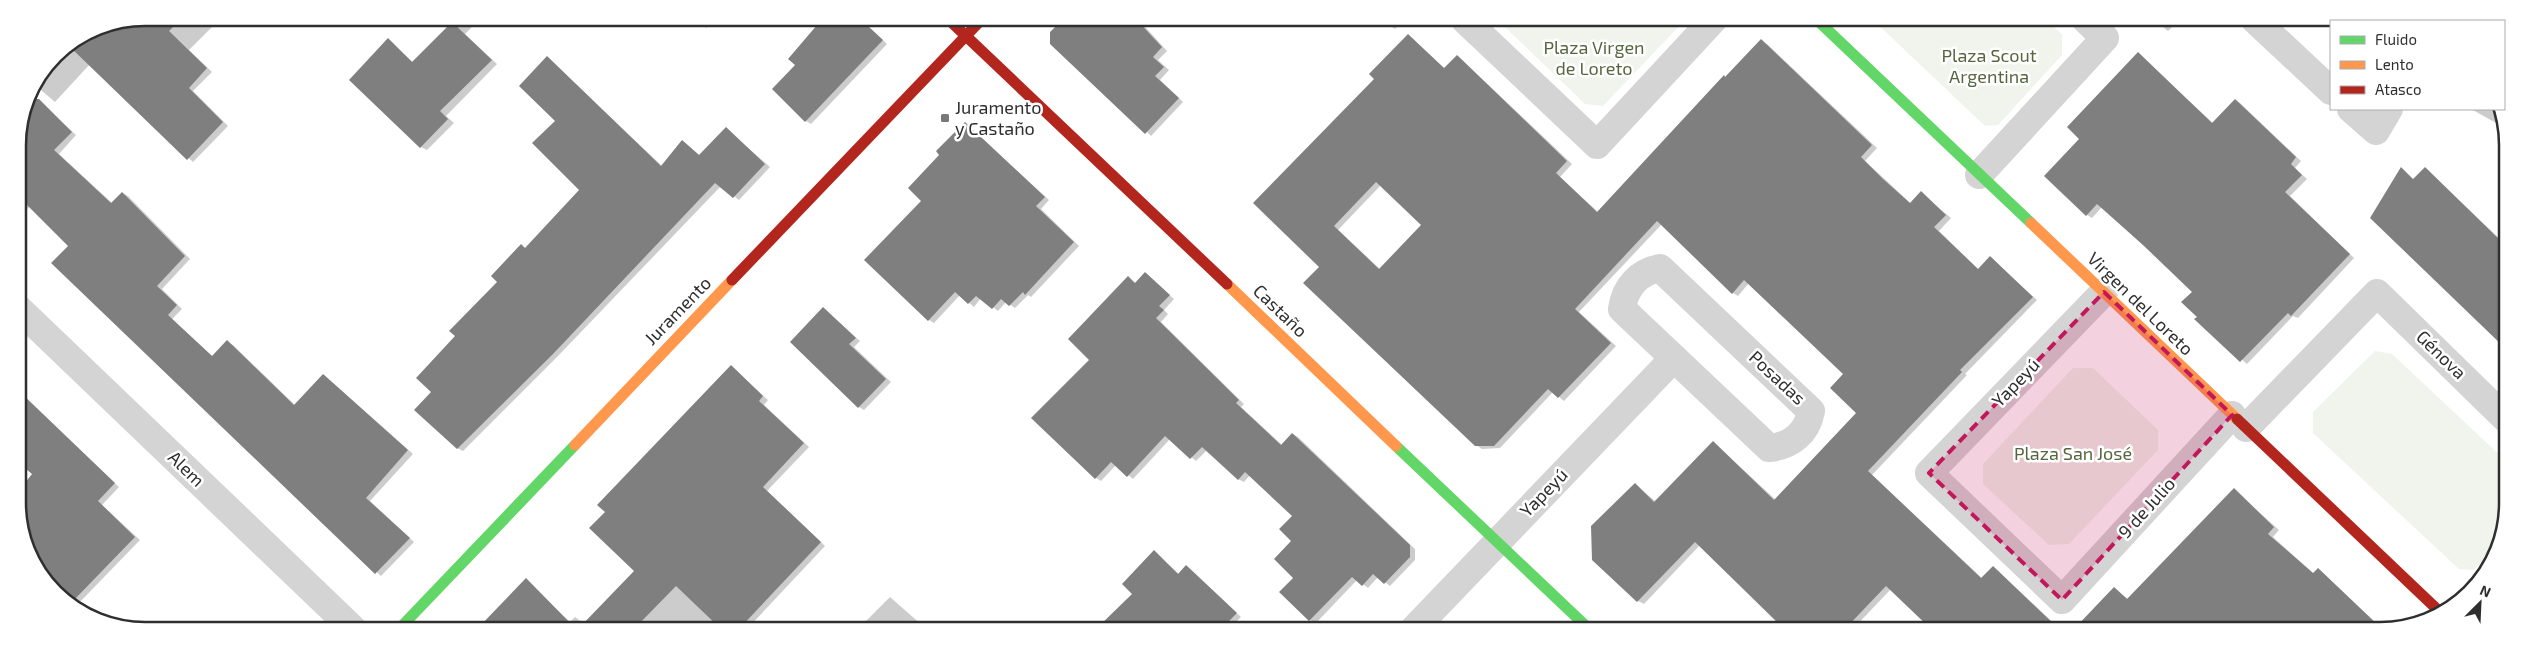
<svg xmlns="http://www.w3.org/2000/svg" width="2525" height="648" viewBox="0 0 2525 648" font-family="'Exo 2',sans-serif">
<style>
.green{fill:#f1f4ed}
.shadow{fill:#0003;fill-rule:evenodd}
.building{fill:#7f7f7f;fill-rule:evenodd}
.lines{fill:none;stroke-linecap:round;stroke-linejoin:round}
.street{stroke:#d4d4d4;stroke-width:28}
.fast{stroke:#63d668;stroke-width:11}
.slow{stroke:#ff974d;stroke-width:11}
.jam{stroke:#b3261e;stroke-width:11}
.marked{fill:#c2185b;fill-opacity:0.2;stroke:#c2185b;stroke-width:4;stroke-dasharray:10 6;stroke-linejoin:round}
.poi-dot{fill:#787878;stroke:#fff;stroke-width:2}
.labels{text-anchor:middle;stroke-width:5;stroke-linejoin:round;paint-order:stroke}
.park-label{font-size:18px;fill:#56673f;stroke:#fff}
.poi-label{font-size:18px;fill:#2f2f2f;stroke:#fff;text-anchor:start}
.street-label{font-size:18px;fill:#2f2f2f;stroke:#fff}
.rim{fill:none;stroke:#2f2f2f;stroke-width:2.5}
</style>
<rect width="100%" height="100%" fill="#fff"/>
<!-- green -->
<g class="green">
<path d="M 1504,19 L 1686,19 L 1603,106 L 1585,104 L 1505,27 Z"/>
<path d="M 1872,19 L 2046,20 L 2062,34 L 2062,55 L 1998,125 L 1985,126 Z"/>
<path d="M 2375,351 L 2392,354 L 2505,460 L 2505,528 L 2496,551 L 2473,570 L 2459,569 L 2313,433 L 2313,412 Z"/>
<path d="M 2073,368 L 2093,368 L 2158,430 L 2158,450 L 2069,544 L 2049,545 L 1983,484 L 1983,464 Z"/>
</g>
<!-- shadow -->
<g class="shadow">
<path d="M 145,18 L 221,18 L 189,50 L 212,72 L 193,91 L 228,126 L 193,162 L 90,64 L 55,102 L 35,85 L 55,55 L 97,27 Z"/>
<path d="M 449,18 L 481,18 L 465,34 L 497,64 L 446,116 L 454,123 L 427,150 L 421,147 L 388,40 L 414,63 L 452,24 L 458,27 Z"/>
<path d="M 694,18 L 715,18 L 706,28 Z"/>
<path d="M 818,18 L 860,18 L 887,44 L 811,124 L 806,121 L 797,65 L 823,23 Z"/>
<path d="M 1064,19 L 1138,19 L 1167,51 L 1158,60 L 1169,70 L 1160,80 L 1183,102 L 1151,136 L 1051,32 Z"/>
<path d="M 1382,19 L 1404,19 L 1395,29 Z"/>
<path d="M 2155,20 L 2179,20 L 2168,31 Z"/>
<path d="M 1408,35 L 1445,69 L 1457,57 L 1462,60 L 1572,164 L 1560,177 L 1598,212 L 1761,41 L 1767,44 L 1877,148 L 1865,161 L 1889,183 L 1911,204 L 1921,193 L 1951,218 L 1939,231 L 1979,270 L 1990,258 L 2037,300 L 1965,374 L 1967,375 L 1872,475 L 1983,579 L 1993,568 L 1998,571 L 2061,630 L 1934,630 L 1891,589 L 1852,630 L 1787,630 L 1700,545 L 1644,604 L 1638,601 L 1593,559 L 1635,484 L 1656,502 L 1713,442 L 1776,500 L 1857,413 L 1845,374 L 1749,283 L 1738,296 L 1733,293 L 1662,224 L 1579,312 L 1616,346 L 1564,401 L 1553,392 L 1500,448 L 1482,449 L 1476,445 L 1321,267 L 1375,79 ZM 1381,185 L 1423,225 L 1381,270 L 1338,230 Z"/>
<path d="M 2138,54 L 2213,123 L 2235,100 L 2240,103 L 2301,161 L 2295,168 L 2307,179 L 2290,196 L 2354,258 L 2298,318 L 2293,316 L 2247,364 L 2196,319 L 2198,317 L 2194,292 L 2102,207 L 2092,218 L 2087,215 L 2081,139 Z"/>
<path d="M 548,58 L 662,166 L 683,141 L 700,156 L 726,129 L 770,167 L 739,200 L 721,186 L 558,356 L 463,451 L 457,448 L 433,392 L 457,336 L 499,282 L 521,246 L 527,249 L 581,190 L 556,121 Z"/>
<path d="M 42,104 L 76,135 L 59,154 L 112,203 L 122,193 L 128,196 L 190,259 L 162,289 L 182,309 L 172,319 L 213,357 L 227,342 L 233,345 L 295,405 L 324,375 L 413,454 L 370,501 L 414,542 L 381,576 L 53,263 L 70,246 L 30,206 L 18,219 L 18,137 L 19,130 Z"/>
<path d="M 2471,109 L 2499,109 L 2505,121 L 2505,128 Z"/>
<path d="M 965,123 L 1049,200 L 1041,209 L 1079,246 L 1031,297 L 1028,295 L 1015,308 L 1006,302 L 998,311 L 981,298 L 974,307 L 960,295 L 934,323 L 929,320 L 922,201 L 941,155 Z"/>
<path d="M 2425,168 L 2505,244 L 2505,347 L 2371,218 L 2401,169 L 2414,180 Z"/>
<path d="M 1145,273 L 1174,299 L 1164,310 L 1168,314 L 1161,322 L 1244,404 L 1241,407 L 1282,445 L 1293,434 L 1298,437 L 1415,549 L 1415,560 L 1390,586 L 1378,577 L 1368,588 L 1357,580 L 1316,623 L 1310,620 L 1281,592 L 1295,578 L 1294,516 L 1250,475 L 1244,482 L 1238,479 L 1207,450 L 1196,461 L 1170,439 L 1133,479 L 1116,465 L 1101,481 L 1096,478 L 1091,360 L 1128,278 L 1135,283 Z"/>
<path d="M 823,308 L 860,341 L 854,347 L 891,382 L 864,410 L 859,407 Z"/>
<path d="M 731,366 L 768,400 L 764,405 L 809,447 L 767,491 L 825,546 L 747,629 L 479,628 L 526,580 L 570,622 L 575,617 L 584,624 L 635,571 L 607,512 Z"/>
<path d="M 61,433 L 119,487 L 102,505 L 140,540 L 77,605 L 55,593 L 20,528 L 20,511 L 37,493 Z"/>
<path d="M 2234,490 L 2279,530 L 2273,537 L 2314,574 L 2318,570 L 2323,573 L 2374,621 L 2365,630 L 2074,630 L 2114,588 L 2128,599 Z"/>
<path d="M 1154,552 L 1179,574 L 1191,570 L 1241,617 L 1229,629 L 1098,629 L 1134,594 Z"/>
<path d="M 890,597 L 923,626 L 919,629 L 858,629 Z"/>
</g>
<!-- building -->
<g class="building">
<path d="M 145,18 L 182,18 L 169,31 L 207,68 L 189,88 L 223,122 L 187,160 L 69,46 L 97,27 Z"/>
<path d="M 823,18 L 859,18 L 883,40 L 805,122 L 772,89 L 795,65 L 788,59 Z"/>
<path d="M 1063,19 L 1136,19 L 1162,47 L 1153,57 L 1164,67 L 1155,76 L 1179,98 L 1145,134 L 1050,44 L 1050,32 Z"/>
<path d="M 452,22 L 492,60 L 440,111 L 448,119 L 420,148 L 349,80 L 388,38 L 412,62 Z"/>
<path d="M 1408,34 L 1444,68 L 1457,55 L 1567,161 L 1556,173 L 1597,212 L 1724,75 L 1725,77 L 1761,39 L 1872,145 L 1861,157 L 1883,179 L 1910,203 L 1921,191 L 1946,215 L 1934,227 L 1978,269 L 1990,256 L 2033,297 L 1960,370 L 1962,372 L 1868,471 L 1981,578 L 1993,566 L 2060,630 L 1932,630 L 1886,586 L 1844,630 L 1785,630 L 1695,542 L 1637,602 L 1592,560 L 1591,526 L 1635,483 L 1654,502 L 1713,441 L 1774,500 L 1856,413 L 1830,388 L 1843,374 L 1744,280 L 1732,294 L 1657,221 L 1575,309 L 1611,343 L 1558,398 L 1548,389 L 1494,446 L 1475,446 L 1303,283 L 1319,267 L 1253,203 L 1374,79 L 1369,74 ZM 1376,182 L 1421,225 L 1379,269 L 1334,226 Z"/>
<path d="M 2138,52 L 2212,123 L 2235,99 L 2296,157 L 2291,164 L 2302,175 L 2285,192 L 2350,254 L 2291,316 L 2288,313 L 2240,362 L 2194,319 L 2197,317 L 2181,302 L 2192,292 L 2143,245 L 2097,204 L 2086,216 L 2044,176 L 2079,139 L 2067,127 Z"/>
<path d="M 547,56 L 661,166 L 682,140 L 699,155 L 726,127 L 765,164 L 733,198 L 715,183 L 553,354 L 457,449 L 414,410 L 431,392 L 416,378 L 455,336 L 449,331 L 497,282 L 491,276 L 521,244 L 525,248 L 579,190 L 532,143 L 555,121 L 519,86 Z"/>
<path d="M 27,99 L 39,99 L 72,132 L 54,150 L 111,203 L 122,192 L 185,256 L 157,286 L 177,305 L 168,315 L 212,356 L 227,340 L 294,405 L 323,374 L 408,450 L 366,498 L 410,538 L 375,574 L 51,263 L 68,246 L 18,196 L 18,137 Z"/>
<path d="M 965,122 L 1045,197 L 1036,206 L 1074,242 L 1025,295 L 1023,292 L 1009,306 L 1001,299 L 992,309 L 976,296 L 968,304 L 955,292 L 928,321 L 864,260 L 921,201 L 908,188 L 939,155 L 936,151 Z"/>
<path d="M 2401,167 L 2413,179 L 2425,167 L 2505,245 L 2505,348 L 2370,218 Z"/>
<path d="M 1145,272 L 1170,295 L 1159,306 L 1164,310 L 1156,318 L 1239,400 L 1236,403 L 1281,445 L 1292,433 L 1410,545 L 1410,557 L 1384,584 L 1373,574 L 1362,586 L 1352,577 L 1309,621 L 1279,592 L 1293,578 L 1274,559 L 1291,541 L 1279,529 L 1292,516 L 1245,472 L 1238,480 L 1202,447 L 1190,459 L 1165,436 L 1127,477 L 1111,462 L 1095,479 L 1031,418 L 1089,360 L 1068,339 L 1128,276 L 1135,283 Z"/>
<path d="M 823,307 L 856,338 L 849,344 L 886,379 L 858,408 L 790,342 Z"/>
<path d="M 731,365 L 763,396 L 759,401 L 804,443 L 763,487 L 821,542 L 739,629 L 721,629 L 676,586 L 635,628 L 579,628 L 634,571 L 589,528 L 605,512 L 597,505 Z"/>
<path d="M 19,391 L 115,483 L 98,501 L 135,537 L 72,602 L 55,593 L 20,528 L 20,489 L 32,474 L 20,464 Z"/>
<path d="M 2234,488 L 2274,527 L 2268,534 L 2313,573 L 2318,568 L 2383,630 L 2073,630 L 2114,587 L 2127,599 Z"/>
<path d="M 1154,550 L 1178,574 L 1186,565 L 1237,613 L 1221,629 L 1096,629 L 1132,594 L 1122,584 Z"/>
<path d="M 526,578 L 575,628 L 478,628 Z"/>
</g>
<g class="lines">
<!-- street -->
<g class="street">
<path d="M 1466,19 L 1465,20 L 1597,145 L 1714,19"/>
<path d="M 2255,20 L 2331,91"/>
<path d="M 2351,109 L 2376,131 L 2389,109"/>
<path d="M 1979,175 L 2105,38 L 2086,20"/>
<path d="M 1660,268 L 1811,411 C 1807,433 1791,446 1769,448 L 1622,309 C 1625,287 1639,272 1660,268 Z"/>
<path d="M 2104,292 L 1929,473 L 2062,600 L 2232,415"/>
<path d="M 19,309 L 352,628"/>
<path d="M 2246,428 L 2377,293 L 2505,418"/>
<path d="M 1414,629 L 1674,358"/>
</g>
<!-- fast -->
<g class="fast">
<path d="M 1816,19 L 2031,223"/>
<path d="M 1396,446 L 1589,629"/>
<path d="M 400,628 L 575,445"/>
</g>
<!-- slow -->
<g class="slow">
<path d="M 2031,223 L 2237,419"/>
<path d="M 1227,284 L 1396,446"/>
<path d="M 575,445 L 732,280"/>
</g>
<!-- jam -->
<g class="jam">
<path d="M 947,18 L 1227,284"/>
<path d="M 732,280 L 983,18"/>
<path d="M 2237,419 L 2441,613"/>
</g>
</g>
<!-- marked area -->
<path class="marked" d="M 2104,292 L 2232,415 L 2062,600 L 1929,473 Z"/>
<!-- markers -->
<rect class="poi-dot" x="940" y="113" width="10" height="10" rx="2.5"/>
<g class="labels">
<!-- park labels -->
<g class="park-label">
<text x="1594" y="54">Plaza Virgen<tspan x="1594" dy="21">de Loreto</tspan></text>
<text x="1989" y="62">Plaza Scout<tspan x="1989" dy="21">Argentina</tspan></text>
<text x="2073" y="460">Plaza San José</text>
</g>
<!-- poi labels -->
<g class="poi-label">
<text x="955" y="114">Juramento<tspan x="955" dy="21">y Castaño</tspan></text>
</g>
<!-- street labels -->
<g class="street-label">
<text transform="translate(2140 304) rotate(44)" y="6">Virgen del Loreto</text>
<text transform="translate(678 311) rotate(-46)" y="6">Juramento</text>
<text transform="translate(1280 311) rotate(44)" y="6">Castaño</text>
<text transform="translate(2441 355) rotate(44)" y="6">Génova</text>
<text transform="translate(1777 378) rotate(43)" y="6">Posadas</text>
<text transform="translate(2016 383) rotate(-46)" y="6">Yapeyú</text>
<text transform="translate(186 469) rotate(44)" y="6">Alem</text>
<text transform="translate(1544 493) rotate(-46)" y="6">Yapeyú</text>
<text transform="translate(2147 508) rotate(-48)" y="6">9 de Julio</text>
</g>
</g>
<!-- crop -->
<path d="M0 0H2525V648H0ZM145 26H2380A119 119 0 0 1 2499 145V503A119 119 0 0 1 2380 622H145A119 119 0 0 1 26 503V145A119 119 0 0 1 145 26Z" fill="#fff" fill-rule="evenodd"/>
<path class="rim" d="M145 26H2380A119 119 0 0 1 2499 145V503A119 119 0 0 1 2380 622H145A119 119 0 0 1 26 503V145A119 119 0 0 1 145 26Z"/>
<!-- legend -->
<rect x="2330" y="20" width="175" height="90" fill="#ffffff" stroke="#acacac"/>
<rect x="2340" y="36" width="25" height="8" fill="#63d668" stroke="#acacac"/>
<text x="2375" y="45" font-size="15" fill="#2f2f2f">Fluido</text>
<rect x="2340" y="61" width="25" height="8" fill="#ff974d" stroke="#acacac"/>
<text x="2375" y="70" font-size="15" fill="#2f2f2f">Lento</text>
<rect x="2340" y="86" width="25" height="8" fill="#b3261e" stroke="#acacac"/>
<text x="2375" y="95" font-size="15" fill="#2f2f2f">Atasco</text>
<!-- north arrow -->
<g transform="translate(2480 603) rotate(24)" stroke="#ffffff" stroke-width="4" paint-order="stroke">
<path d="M0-4L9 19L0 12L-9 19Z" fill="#2f2f2f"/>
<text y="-8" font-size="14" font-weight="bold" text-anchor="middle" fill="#2f2f2f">N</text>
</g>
</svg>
